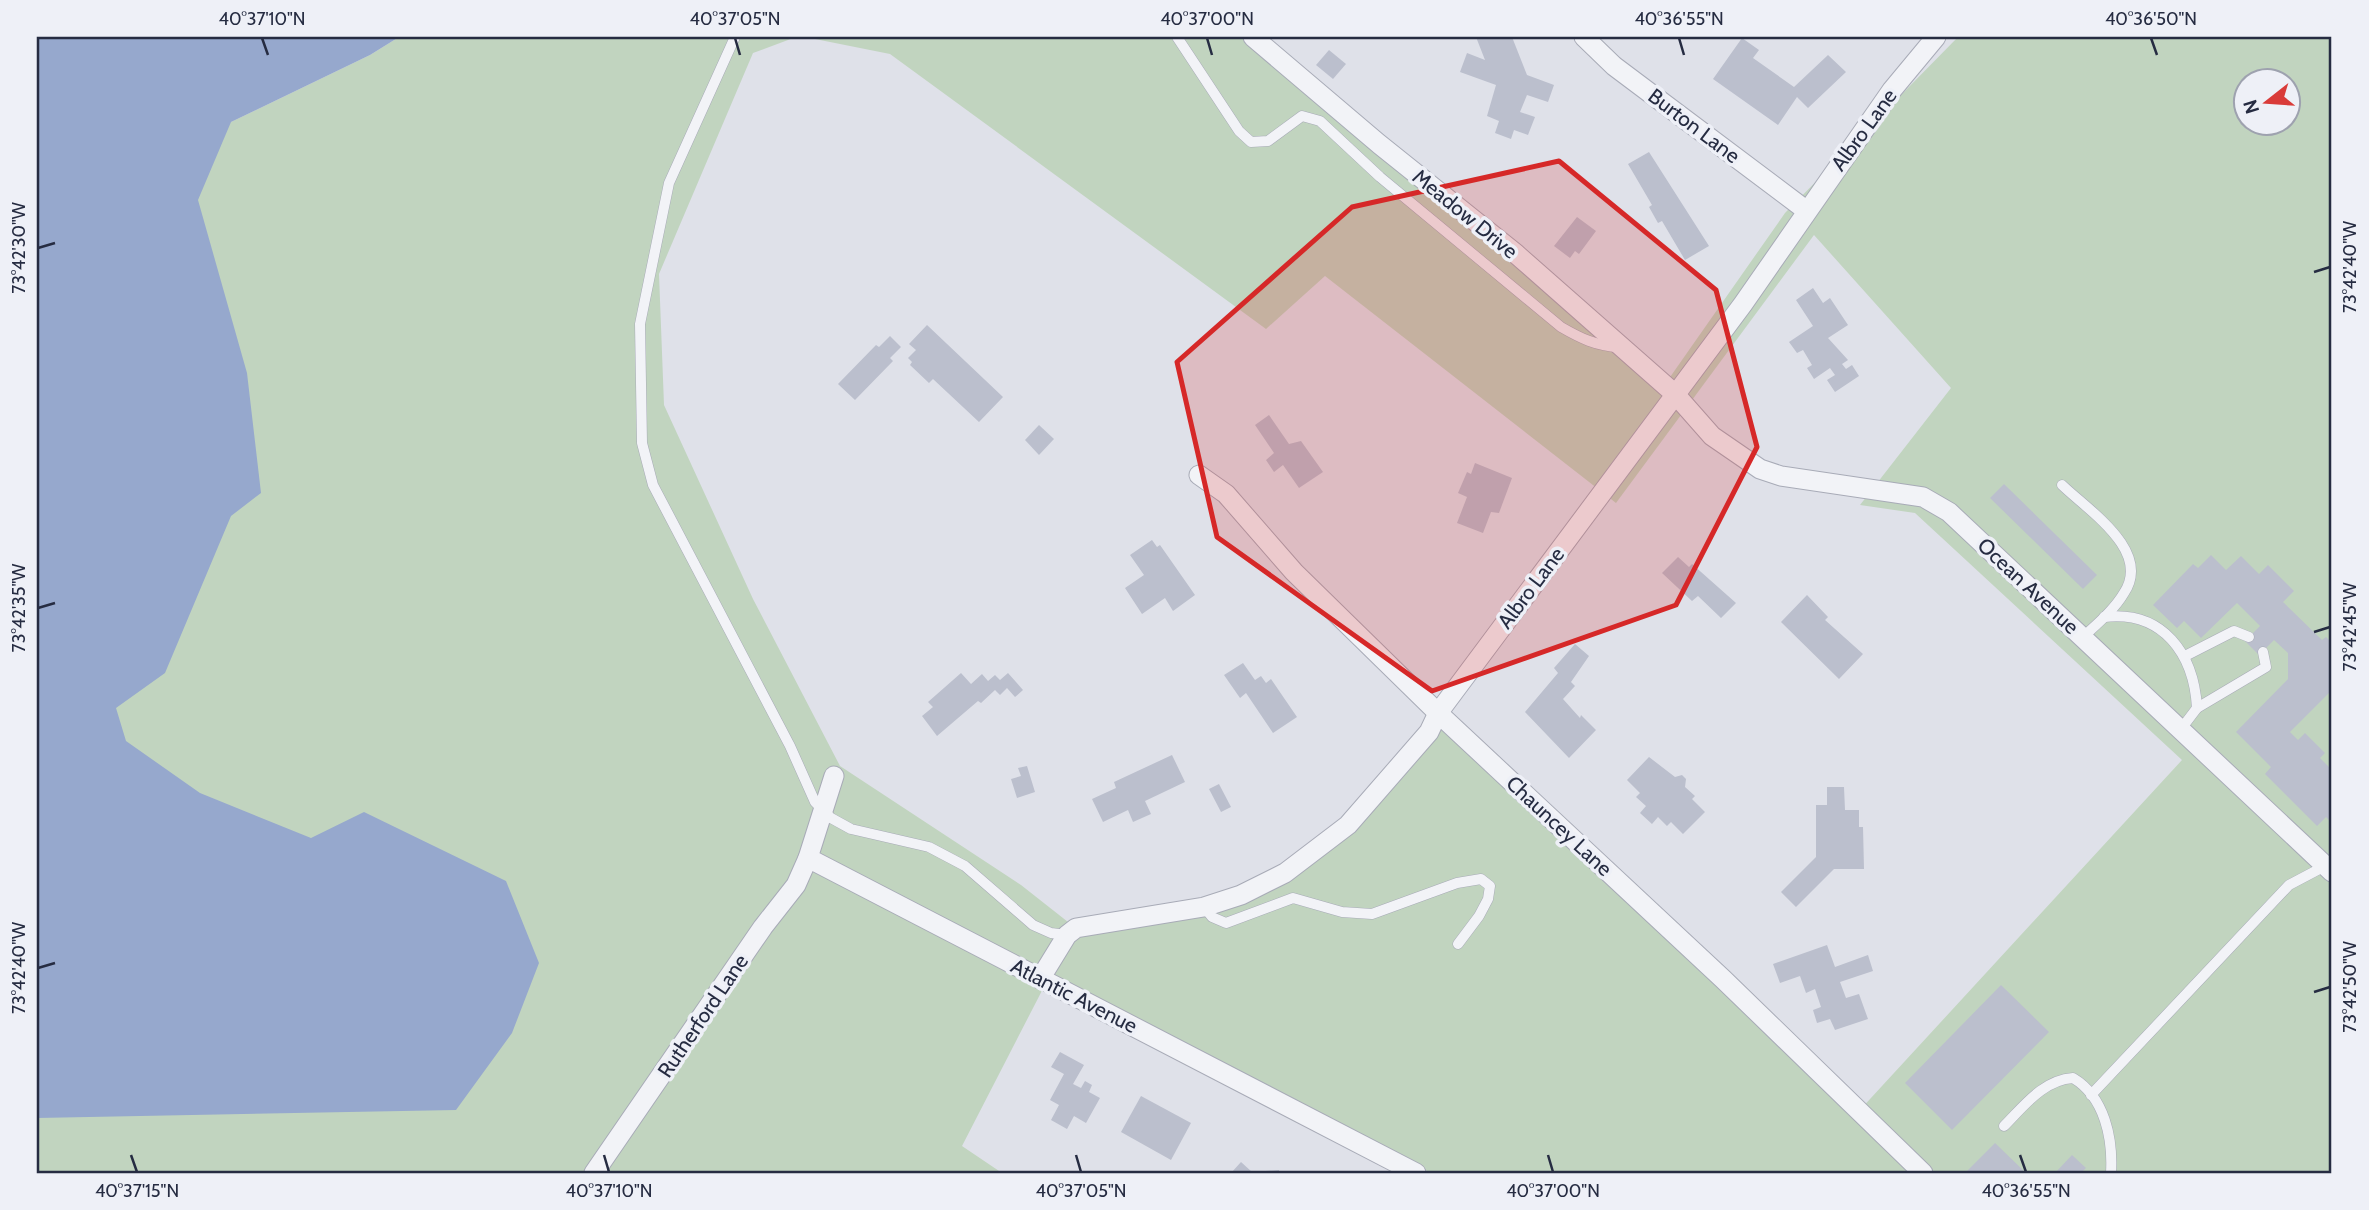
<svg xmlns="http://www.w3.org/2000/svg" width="2369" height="1210" viewBox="0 0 2369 1210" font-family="Cabin,sans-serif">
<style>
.green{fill:#c1d4bf;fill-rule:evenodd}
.water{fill:#96a8cd}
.building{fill:#bbbfcd}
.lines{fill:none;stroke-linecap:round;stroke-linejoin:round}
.service-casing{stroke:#a8abb7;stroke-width:11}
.minor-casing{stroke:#a8abb7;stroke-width:21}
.service{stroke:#f2f3f7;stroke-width:10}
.minor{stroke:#f2f3f7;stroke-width:19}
.marked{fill:#d62828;fill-opacity:0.2;stroke:#d62828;stroke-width:5;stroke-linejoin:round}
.ticks{fill:none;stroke:#262c42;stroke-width:2.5}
.labels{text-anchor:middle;stroke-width:7;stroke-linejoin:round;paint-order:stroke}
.street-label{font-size:21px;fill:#262c42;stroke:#eef0f7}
.neatline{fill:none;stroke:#262c42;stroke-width:2.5}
.ticks-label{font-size:18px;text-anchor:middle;fill:#262c42}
</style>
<rect width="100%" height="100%" fill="#dfe1e9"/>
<!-- green -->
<path class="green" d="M 399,37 L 796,37 L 753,53 L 659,274 L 664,405 L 753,599 L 840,766 L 1021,885 L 1068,922 L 1115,925 L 1288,882 L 1440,721 L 1859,1111 L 2182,760 L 1915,513 L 1860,505 L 1951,388 L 1814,235 L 1616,503 L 1325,276 L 1266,329 L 890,54 L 805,37 L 1244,37 L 1661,390 L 1785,213 L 1958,37 L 2332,37 L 2332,1173 L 1431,1173 L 1049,977 L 962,1146 L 1002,1173 L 37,1173 L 37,90 L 231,122 L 370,55 ZM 2246,80 L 2288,80 L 2288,122 L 2246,122 Z"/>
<!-- water -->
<path class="water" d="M 37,37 L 399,37 L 370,55 L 231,122 L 198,200 L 247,373 L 261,493 L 231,516 L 165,673 L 116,708 L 126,741 L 200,793 L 311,838 L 364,812 L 506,881 L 539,963 L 512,1033 L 456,1110 L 37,1118 Z"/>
<!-- building -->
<g class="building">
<path d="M 1476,37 L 1512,37 L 1527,75 L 1554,85 L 1548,102 L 1527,95 L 1520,112 L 1535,117 L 1528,135 L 1514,130 L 1511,139 L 1495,133 L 1499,121 L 1487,116 L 1496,85 L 1460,72 L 1467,53 L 1485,60 Z"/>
<path d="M 1742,38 L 1759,50 L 1753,58 L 1794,87 L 1828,55 L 1846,72 L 1808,108 L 1797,97 L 1778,125 L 1713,79 Z"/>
<path d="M 1329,50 L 1346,64 L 1333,79 L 1316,65 Z"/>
<path d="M 1649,152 L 1709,246 L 1685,260 L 1662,221 L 1658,223 L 1649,207 L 1652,205 L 1628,164 Z"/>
<path d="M 1577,217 L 1596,231 L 1579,254 L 1575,251 L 1570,258 L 1554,246 Z"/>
<path d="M 1813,288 L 1823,303 L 1830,298 L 1848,325 L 1828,338 L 1848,360 L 1842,364 L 1846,369 L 1852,365 L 1859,376 L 1835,392 L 1827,380 L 1835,375 L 1830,368 L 1814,379 L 1807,368 L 1812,365 L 1803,350 L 1797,353 L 1789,342 L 1813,326 L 1796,300 Z"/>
<path d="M 927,325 L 1003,397 L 979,422 L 933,379 L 929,383 L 910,365 L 912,362 L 908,358 L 916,350 L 909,344 Z"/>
<path d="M 890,336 L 901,347 L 890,358 L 893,361 L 855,400 L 838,384 L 876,345 L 879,347 Z"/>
<path d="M 1269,415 L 1289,444 L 1301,441 L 1323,472 L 1299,488 L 1283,465 L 1274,472 L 1266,460 L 1274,453 L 1255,425 Z"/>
<path d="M 1039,425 L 1054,439 L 1039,455 L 1025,440 Z"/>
<path d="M 1475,463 L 1512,478 L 1499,513 L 1491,512 L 1483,533 L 1457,523 L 1467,497 L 1458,493 L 1467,472 L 1471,474 Z"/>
<path d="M 2004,484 L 2097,575 L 2083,589 L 1990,498 Z"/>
<path d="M 1152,540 L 1157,547 L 1160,545 L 1195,595 L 1173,611 L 1165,598 L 1142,614 L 1125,588 L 1144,575 L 1130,555 Z"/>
<path d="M 2211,555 L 2226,570 L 2241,556 L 2259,574 L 2268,565 L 2294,591 L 2283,602 L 2322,640 L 2326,637 L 2332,643 L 2332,690 L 2290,732 L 2298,740 L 2305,733 L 2325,753 L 2320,758 L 2332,770 L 2332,823 L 2326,817 L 2317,826 L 2265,774 L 2271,767 L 2236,732 L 2288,679 L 2288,653 L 2274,640 L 2259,655 L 2245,641 L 2260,626 L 2237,603 L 2201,638 L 2184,621 L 2177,628 L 2153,605 L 2193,564 L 2198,568 Z"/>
<path d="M 1678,557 L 1689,567 L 1692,564 L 1736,603 L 1721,618 L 1698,596 L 1692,601 L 1662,573 Z"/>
<path d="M 1807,595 L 1828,617 L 1825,620 L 1863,654 L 1839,679 L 1781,622 Z"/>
<path d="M 1575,644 L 1589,656 L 1571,682 L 1575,686 L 1563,699 L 1580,718 L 1581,715 L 1596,730 L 1569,758 L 1525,712 L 1558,673 L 1554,668 Z"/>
<path d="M 1243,663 L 1255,680 L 1261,676 L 1266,683 L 1271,679 L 1297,717 L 1273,733 L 1246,693 L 1240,698 L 1224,675 Z"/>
<path d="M 961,673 L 971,684 L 982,674 L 988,681 L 995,675 L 1000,680 L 1008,673 L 1023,690 L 1015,697 L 1007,688 L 1000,695 L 995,690 L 981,703 L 978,701 L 937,736 L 922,716 L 933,707 L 928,702 Z"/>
<path d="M 1172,755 L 1185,782 L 1145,801 L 1151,814 L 1133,822 L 1128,810 L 1103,822 L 1092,799 L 1116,788 L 1114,782 Z"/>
<path d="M 1649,757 L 1675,777 L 1682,775 L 1686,779 L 1685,787 L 1695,796 L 1692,799 L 1705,812 L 1683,834 L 1671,822 L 1667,826 L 1658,817 L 1652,824 L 1640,813 L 1646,806 L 1636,797 L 1640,793 L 1627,780 Z"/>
<path d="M 1027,766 L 1035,792 L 1017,798 L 1011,779 L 1021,776 L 1018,768 Z"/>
<path d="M 1219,784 L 1231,807 L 1221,812 L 1209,789 Z"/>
<path d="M 1827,787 L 1844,787 L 1845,810 L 1859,810 L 1859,827 L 1863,827 L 1864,869 L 1834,869 L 1796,907 L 1781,892 L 1816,857 L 1816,805 L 1827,805 Z"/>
<path d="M 1827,945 L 1835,967 L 1868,955 L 1873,971 L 1840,982 L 1846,998 L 1859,994 L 1868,1019 L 1835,1030 L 1830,1019 L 1817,1023 L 1813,1010 L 1821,1007 L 1815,989 L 1806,993 L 1800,976 L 1780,983 L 1773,964 Z"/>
<path d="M 2001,985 L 2049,1032 L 1952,1130 L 1905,1083 Z"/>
<path d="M 1060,1052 L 1084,1065 L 1073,1084 L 1081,1088 L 1085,1081 L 1092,1085 L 1089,1092 L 1100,1098 L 1086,1123 L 1074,1116 L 1067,1129 L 1051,1120 L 1059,1105 L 1050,1100 L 1064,1074 L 1051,1067 Z"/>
<path d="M 1141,1096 L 1191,1123 L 1171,1160 L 1121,1132 Z"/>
<path d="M 1995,1143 L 2026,1173 L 1965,1173 Z"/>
<path d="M 2072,1155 L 2086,1168 L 2081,1173 L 2055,1173 Z"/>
<path d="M 1241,1162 L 1252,1172 L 1279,1170 L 1279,1173 L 1231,1173 Z"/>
</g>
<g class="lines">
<!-- service casing -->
<g class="service-casing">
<g id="service">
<path d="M 735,37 L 669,183 L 640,324 L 642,443 L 653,485 L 790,746 L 815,802 L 831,818 L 851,829 L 929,847 L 965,866 L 1033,925 L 1051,933 L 1066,935"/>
<path d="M 1177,37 L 1239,131 L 1251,142 L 1268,141 L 1302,116 L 1320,121 L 1380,177 L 1561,327 C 1580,338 1596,346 1619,347"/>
<path d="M 2062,485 C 2089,511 2152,551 2124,593 C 2114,610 2097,624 2083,637"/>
<path d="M 2104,617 C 2163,610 2194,654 2197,708"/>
<path d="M 2185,656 L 2234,631 L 2249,637"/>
<path d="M 2181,729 L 2197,708 L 2266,667 L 2263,652"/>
<path d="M 1204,907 L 1212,917 L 1226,923 L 1293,898 L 1342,912 L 1372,914 L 1457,883 L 1481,879 L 1490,886 L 1488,899 L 1479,916 L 1458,944"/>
<path d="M 2091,1095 L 2289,885 L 2325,866"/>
<path d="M 2004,1126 C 2024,1106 2043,1080 2073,1078 C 2105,1097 2113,1139 2111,1173"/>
</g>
</g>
<!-- minor casing -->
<g class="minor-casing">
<g id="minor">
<path d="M 1253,37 L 1379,144 L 1515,253 L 1675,394 L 1712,436 L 1760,469 L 1781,476 L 1923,497 L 1949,512 L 2332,872"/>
<path d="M 1584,37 L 1614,66 L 1807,211"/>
<path d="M 1199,475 L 1226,494 L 1294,572 L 1438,713 L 1723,979 L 1923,1173"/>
<path d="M 834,776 L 808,858 L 1416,1173"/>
<path d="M 1040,979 L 1067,935 L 1076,928 L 1204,907 L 1241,895 L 1285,873 L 1348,825 L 1429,732 L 1438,713 L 1743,304 L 1892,90 L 1936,37"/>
<path d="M 594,1173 L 763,927 L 796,885 L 808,858"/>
</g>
</g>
<!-- service -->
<use href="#service" class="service"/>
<!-- minor -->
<use href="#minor" class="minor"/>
</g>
<!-- marked area -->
<path class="marked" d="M 1559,161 L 1716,290 L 1757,447 L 1676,605 L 1432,691 L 1217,537 L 1177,362 L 1352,207 Z"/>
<!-- ticks -->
<path class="ticks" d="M 262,38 L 268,55M 735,38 L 740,55M 1207,38 L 1212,55M 1679,38 L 1684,55M 2151,38 L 2157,55M 38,248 L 55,243M 2314,272 L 2330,267M 38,608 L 55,603M 2314,632 L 2330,627M 38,968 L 55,963M 2314,992 L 2330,987M 131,1155 L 137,1172M 604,1155 L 609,1172M 1076,1155 L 1081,1172M 1548,1155 L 1553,1172M 2020,1155 L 2026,1172"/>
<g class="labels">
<!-- street labels -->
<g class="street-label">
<text transform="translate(1694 126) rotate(37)" y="7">Burton Lane</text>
<text transform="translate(1864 130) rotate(-54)" y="7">Albro Lane</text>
<text transform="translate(1465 214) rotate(39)" y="7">Meadow Drive</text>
<text transform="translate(2028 586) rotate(43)" y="7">Ocean Avenue</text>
<text transform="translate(1531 588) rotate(-53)" y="7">Albro Lane</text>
<text transform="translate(1559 826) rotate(43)" y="7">Chauncey Lane</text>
<text transform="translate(1074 996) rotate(27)" y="7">Atlantic Avenue</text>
<text transform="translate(703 1016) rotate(-56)" y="7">Rutherford Lane</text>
</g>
</g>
<!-- border -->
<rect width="2369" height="1210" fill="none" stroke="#eef0f7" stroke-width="77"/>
<!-- north arrow -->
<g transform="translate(2267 102) rotate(253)"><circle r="33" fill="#eef0f7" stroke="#9ea2af" stroke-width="2"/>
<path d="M0-5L12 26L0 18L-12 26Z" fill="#d93b39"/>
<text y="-10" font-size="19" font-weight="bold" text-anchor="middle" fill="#262c42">N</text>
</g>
<rect x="38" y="38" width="2292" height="1134" class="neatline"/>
<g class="ticks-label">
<text x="262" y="25">40°37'10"N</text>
<text x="735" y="25">40°37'05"N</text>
<text x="1207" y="25">40°37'00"N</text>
<text x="1679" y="25">40°36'55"N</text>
<text x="2151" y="25">40°36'50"N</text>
<text transform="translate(19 248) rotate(-90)" y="6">73°42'30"W</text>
<text transform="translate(2350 267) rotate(-90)" y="6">73°42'40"W</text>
<text transform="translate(19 608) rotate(-90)" y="6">73°42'35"W</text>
<text transform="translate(2350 627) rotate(-90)" y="6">73°42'45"W</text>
<text transform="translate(19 968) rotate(-90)" y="6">73°42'40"W</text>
<text transform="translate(2350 987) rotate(-90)" y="6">73°42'50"W</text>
<text x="137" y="1197">40°37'15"N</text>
<text x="609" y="1197">40°37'10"N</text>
<text x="1081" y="1197">40°37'05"N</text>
<text x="1553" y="1197">40°37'00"N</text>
<text x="2026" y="1197">40°36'55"N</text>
</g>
</svg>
